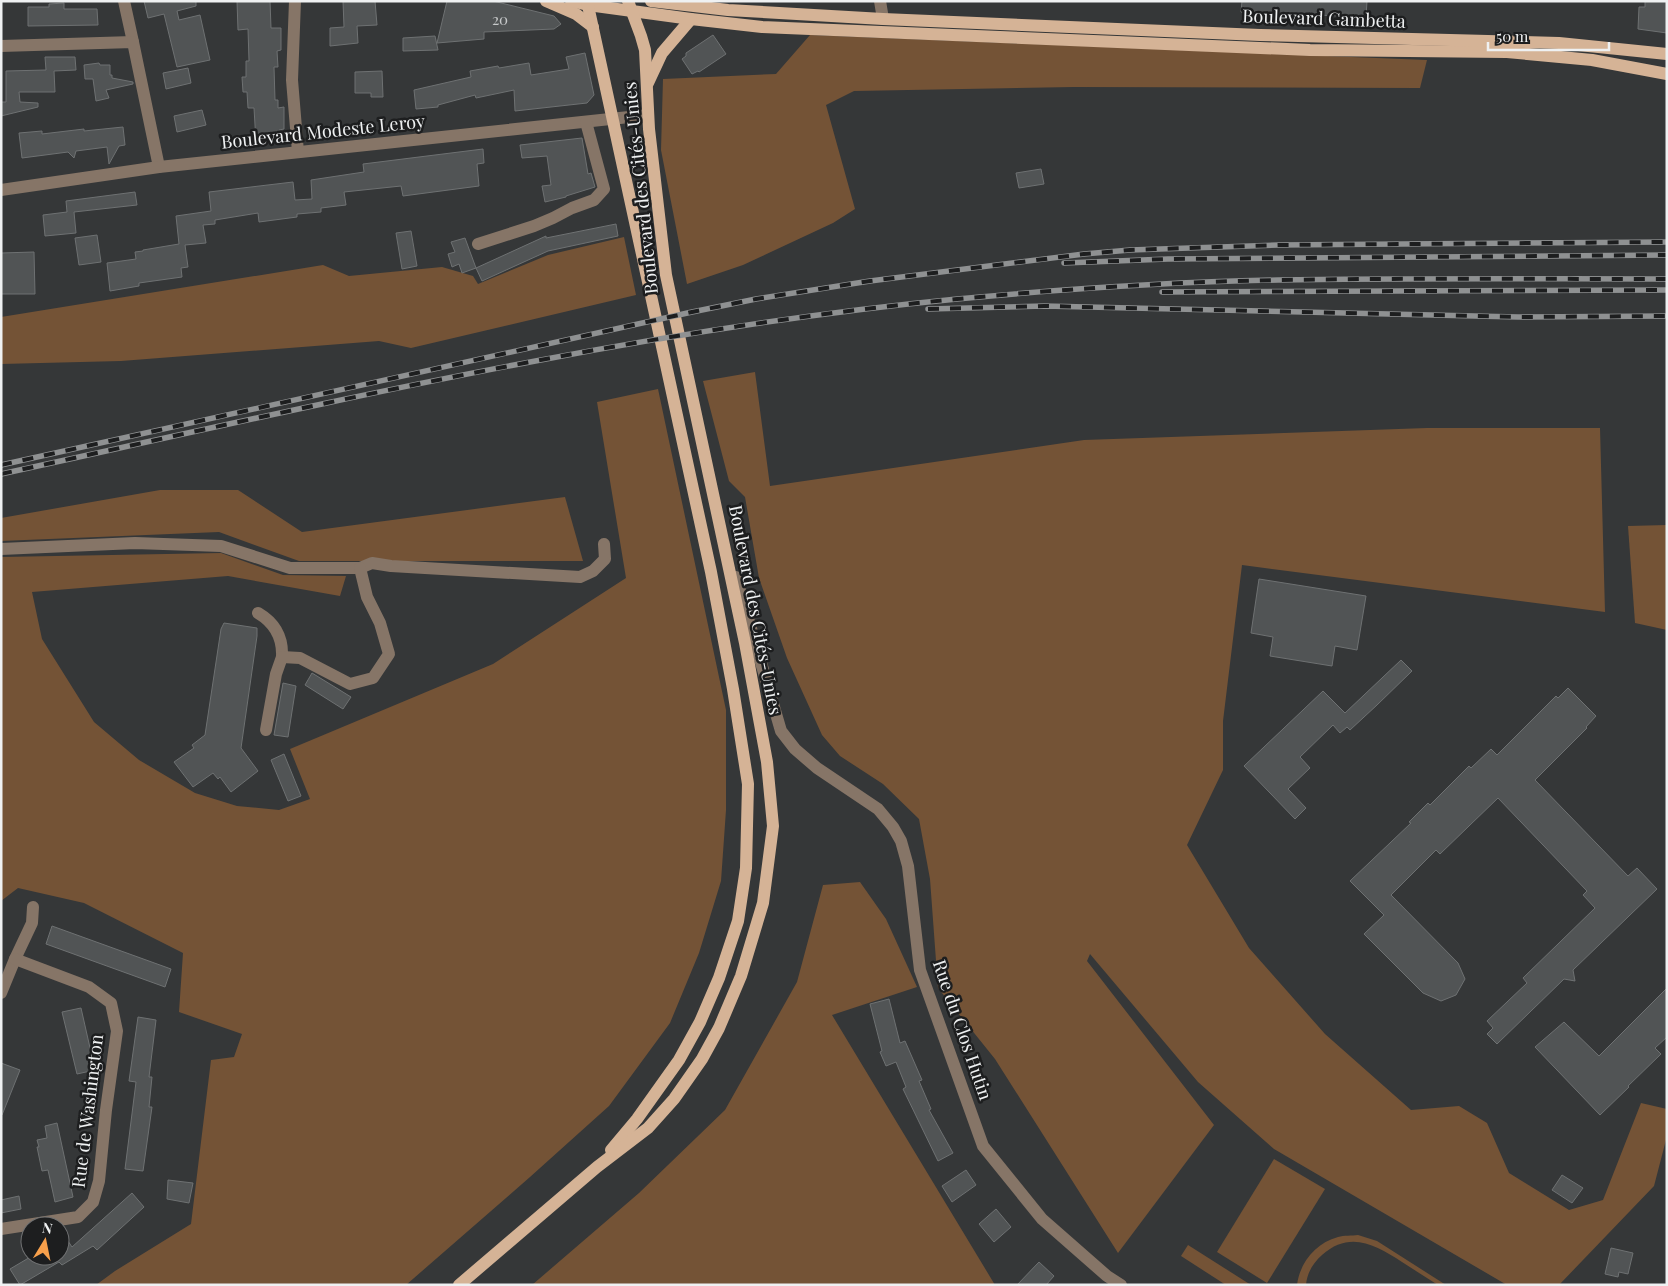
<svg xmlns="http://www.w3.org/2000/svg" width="1668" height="1286" viewBox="0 0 1668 1286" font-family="'Playfair Display',serif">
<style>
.green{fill:#745336}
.building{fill:#515455;stroke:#6e7172}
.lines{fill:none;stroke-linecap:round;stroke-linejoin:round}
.minor{stroke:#867567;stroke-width:12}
.major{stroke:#d5b396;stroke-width:12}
.rail-casing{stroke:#8f9192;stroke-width:5.5}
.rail{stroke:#1d1e1f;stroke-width:4;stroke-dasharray:11;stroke-linecap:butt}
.labels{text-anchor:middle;stroke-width:5;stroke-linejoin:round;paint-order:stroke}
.number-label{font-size:15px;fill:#c8cacb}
.street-label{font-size:18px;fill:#eff1f2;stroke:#1d1e1f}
</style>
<rect width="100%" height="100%" fill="#353738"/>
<!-- green -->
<g class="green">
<path d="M 810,35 L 1427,60 L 1420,88 L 1074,87 L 854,91 L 826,105 L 855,209 L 833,223 L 743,265 L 687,284 L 661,150 L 663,79 L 776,74 Z"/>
<path d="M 624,237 L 636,295 L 411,348 L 379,341 L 121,361 L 1,364 L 1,317 L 323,265 L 349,276 L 442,267 L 473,276 L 478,284 L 548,255 Z"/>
<path d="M 755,372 L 770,486 L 1084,440 L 1427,428 L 1600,428 L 1605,612 L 1242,565 L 1223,721 L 1223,770 L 1187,845 L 1249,948 L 1325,1034 L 1411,1110 L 1459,1106 L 1487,1123 L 1509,1173 L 1569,1210 L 1603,1200 L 1641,1103 L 1667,1109 L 1667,1136 L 1654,1186 L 1559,1285 L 1507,1285 L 1274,1149 L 1198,1082 L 1090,954 L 1087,961 L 1214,1125 L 1118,1253 L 995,1059 L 938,988 L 930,879 L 919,819 L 883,784 L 840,756 L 822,735 L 787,658 L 759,578 L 745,497 L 729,481 L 703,381 Z"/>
<path d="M 658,389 L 726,710 L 726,810 L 721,881 L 699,953 L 670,1023 L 609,1106 L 530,1177 L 406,1285 L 96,1285 L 115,1271 L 191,1224 L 211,1060 L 234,1057 L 242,1034 L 179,1012 L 183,953 L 84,903 L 18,888 L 1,901 L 1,557 L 221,553 L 283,575 L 346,576 L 340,596 L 228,576 L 32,592 L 42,639 L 94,722 L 139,760 L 195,793 L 237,806 L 279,810 L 310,799 L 290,749 L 493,664 L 626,578 L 597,402 Z"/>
<path d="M 160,490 L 238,490 L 302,532 L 565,497 L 583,561 L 299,561 L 219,532 L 1,541 L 1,518 Z"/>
<path d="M 1667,525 L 1667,630 L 1635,623 L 1628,526 Z"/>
<path d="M 860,882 L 886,919 L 917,987 L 832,1015 L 995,1285 L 532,1285 L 639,1193 L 725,1110 L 797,982 L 823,885 Z"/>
<path d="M 1274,1159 L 1325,1189 L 1267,1283 L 1217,1252 Z"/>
<path d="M 1358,1235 L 1377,1241 L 1446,1285 L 1438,1285 C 1426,1277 1414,1270 1402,1262 C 1376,1245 1350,1230 1322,1255 C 1313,1263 1307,1273 1306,1285 L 1297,1285 C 1300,1262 1316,1243 1338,1237 C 1344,1235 1352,1236 1358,1235 Z"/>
<path d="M 1188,1245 L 1251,1285 L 1226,1285 L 1181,1256 Z"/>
</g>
<!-- building -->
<g class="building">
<path d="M 144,1 L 196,1 L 196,6 L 177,11 L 179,20 L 200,15 L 210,60 L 177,67 L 164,14 L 148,18 Z"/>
<path d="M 237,1 L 270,1 L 271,28 L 281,28 L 281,50 L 277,51 L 278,67 L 274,67 L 275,100 L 278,100 L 278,108 L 284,107 L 284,129 L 279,130 L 280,139 L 256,142 L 254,108 L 248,108 L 247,92 L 243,92 L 242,77 L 246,77 L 246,61 L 249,61 L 248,29 L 238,30 Z"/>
<path d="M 343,1 L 375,1 L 377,25 L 357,26 L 358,43 L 330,46 L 330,28 L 344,27 Z"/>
<path d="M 447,1 L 493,1 L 554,16 L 561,24 L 554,29 L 484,32 L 484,39 L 437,43 Z"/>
<path d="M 1242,1 L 1367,1 L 1366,17 L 1241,12 Z"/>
<path d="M 1645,1 L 1667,1 L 1667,33 L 1638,29 L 1639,7 L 1645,7 Z"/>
<path d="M 64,3 L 64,9 L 97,9 L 98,25 L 28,26 L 28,7 L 49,7 L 49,4 Z"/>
<path d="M 713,35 L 726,54 L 699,72 L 698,71 L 692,74 L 682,59 L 686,56 L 686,53 Z"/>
<path d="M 435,36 L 438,50 L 403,51 L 403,38 Z"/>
<path d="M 585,53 L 594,95 L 587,103 L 515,111 L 514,90 L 476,98 L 475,95 L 438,105 L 438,107 L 416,109 L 414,90 L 471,77 L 470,71 L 498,66 L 499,68 L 529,63 L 531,75 L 569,69 L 566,57 Z"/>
<path d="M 45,57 L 75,57 L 76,70 L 54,71 L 55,92 L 19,92 L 20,102 L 38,103 L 38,107 L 1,116 L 1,102 L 6,102 L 6,71 L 46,70 Z"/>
<path d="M 99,63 L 100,65 L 110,65 L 110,75 L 112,75 L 112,78 L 133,82 L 133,84 L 106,90 L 109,98 L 96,101 L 93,79 L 85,79 L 84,65 Z"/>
<path d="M 188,68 L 191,83 L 166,89 L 163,73 Z"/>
<path d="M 382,71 L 383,97 L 371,97 L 371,93 L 355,93 L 355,72 Z"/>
<path d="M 202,110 L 206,125 L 177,132 L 174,116 Z"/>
<path d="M 123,127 L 125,145 L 119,146 L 109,164 L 107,147 L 76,151 L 74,158 L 68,152 L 22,158 L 19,133 L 42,131 L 42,134 L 84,129 L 84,131 Z"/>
<path d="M 582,138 L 588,174 L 591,173 L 595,187 L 566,196 L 566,197 L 545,202 L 542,186 L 551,185 L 547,156 L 522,158 L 520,145 Z"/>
<path d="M 483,149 L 484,163 L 477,164 L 479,186 L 403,196 L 401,186 L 344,192 L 346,205 L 321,208 L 321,212 L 297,214 L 297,217 L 259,222 L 258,213 L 215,220 L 215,224 L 203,225 L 206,243 L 185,245 L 188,267 L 181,268 L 182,277 L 139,283 L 139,286 L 110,291 L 107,263 L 136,259 L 135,252 L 143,251 L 143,250 L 179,244 L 176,216 L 211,211 L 209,192 L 293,182 L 295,200 L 312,199 L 311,180 L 364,172 L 363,164 Z"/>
<path d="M 1041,169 L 1044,184 L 1019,188 L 1016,173 Z"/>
<path d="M 135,192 L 137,205 L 74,212 L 76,233 L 45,236 L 43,215 L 67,212 L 66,201 Z"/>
<path d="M 616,224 L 618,236 L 548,251 L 482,281 L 476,268 L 546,236 L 546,238 Z"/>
<path d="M 411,231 L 417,266 L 402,269 L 396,233 Z"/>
<path d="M 97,235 L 101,262 L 79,265 L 75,238 Z"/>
<path d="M 465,238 L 476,268 L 462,273 L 459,264 L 452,267 L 448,254 L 455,252 L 451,242 Z"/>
<path d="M 34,252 L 35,294 L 1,294 L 1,253 Z"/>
<path d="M 1259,579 L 1366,596 L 1357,650 L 1335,646 L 1332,666 L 1270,656 L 1273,637 L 1251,633 Z"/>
<path d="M 224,623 L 257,628 L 257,636 L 241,748 L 258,771 L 231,792 L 220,777 L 218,779 L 213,773 L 193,787 L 174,762 L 194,748 L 192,745 L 205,735 L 221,629 Z"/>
<path d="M 1401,660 L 1412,671 L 1377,705 L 1350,730 L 1347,727 L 1340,733 L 1333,725 L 1300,757 L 1310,768 L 1288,789 L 1306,808 L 1295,819 L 1244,766 L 1323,691 L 1345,713 Z"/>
<path d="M 312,673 L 351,697 L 343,709 L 305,685 Z"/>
<path d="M 283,683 L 296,686 L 288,737 L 274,735 Z"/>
<path d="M 1568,688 L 1596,716 L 1586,727 L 1587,728 L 1535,780 L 1628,876 L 1637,868 L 1657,889 L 1573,970 L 1575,981 L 1564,979 L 1497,1044 L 1487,1034 L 1493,1028 L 1487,1021 L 1527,983 L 1523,978 L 1595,908 L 1583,895 L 1587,891 L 1498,798 L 1440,854 L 1436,850 L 1391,895 L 1458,963 L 1465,979 L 1456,995 L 1441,1001 L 1423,993 L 1364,934 L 1384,915 L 1350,881 L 1411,823 L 1409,822 L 1428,803 L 1430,805 L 1469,766 L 1471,768 L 1491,749 L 1497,755 L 1556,696 L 1558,698 Z"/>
<path d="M 284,754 L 301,796 L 288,801 L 271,760 Z"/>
<path d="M 52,926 L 171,969 L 165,987 L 46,944 Z"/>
<path d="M 1667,988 L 1667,1037 L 1655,1048 L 1661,1054 L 1628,1086 L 1629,1087 L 1600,1115 L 1535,1047 L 1564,1022 L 1599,1056 Z"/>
<path d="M 889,999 L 900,1043 L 905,1041 L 922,1080 L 919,1081 L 931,1109 L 929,1110 L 953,1153 L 938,1161 L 903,1089 L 906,1087 L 896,1062 L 886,1066 L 880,1052 L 882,1051 L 870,1004 Z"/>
<path d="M 81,1008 L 95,1070 L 77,1074 L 62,1012 Z"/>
<path d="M 138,1017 L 156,1020 L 149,1077 L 152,1077 L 149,1107 L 152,1107 L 143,1171 L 125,1169 L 136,1082 L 129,1081 Z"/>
<path d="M 1,1063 L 20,1070 L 2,1115 L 1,1115 Z"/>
<path d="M 57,1123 L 73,1197 L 55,1202 L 48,1170 L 42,1171 L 37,1147 L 39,1147 L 37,1140 L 47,1138 L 45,1126 Z"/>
<path d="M 966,1170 L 976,1185 L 952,1202 L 942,1186 Z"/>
<path d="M 1562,1175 L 1583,1188 L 1572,1203 L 1552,1190 Z"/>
<path d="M 168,1180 L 193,1183 L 189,1203 L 167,1199 Z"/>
<path d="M 132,1193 L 144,1207 L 97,1250 L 93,1246 L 62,1265 L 59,1262 L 20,1285 L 10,1269 L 32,1256 L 60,1256 L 60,1229 L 72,1247 Z"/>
<path d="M 19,1196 L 21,1209 L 1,1213 L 1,1200 Z"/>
<path d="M 996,1209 L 1011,1227 L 994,1242 L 979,1224 Z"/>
<path d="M 1611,1248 L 1633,1253 L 1628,1274 L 1619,1272 L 1618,1277 L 1605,1274 Z"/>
<path d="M 1039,1262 L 1054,1276 L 1046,1285 L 1017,1285 Z"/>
</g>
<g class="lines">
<!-- minor -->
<g class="minor">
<path d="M 124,1 L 133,42"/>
<path d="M 295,1 L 292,80 L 298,152"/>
<path d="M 880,1 L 883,19"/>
<path d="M 1,46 L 133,42 L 159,167"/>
<path d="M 1,190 L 159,167 L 648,115"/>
<path d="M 478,244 L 534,226 L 553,218 L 572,208 L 594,200 L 604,189 L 586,122"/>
<path d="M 1,549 L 135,543 L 221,546 L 290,568 L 360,568 L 372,563 L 391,566 L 580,577 L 593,571 L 605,559 L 604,544"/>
<path d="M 736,577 L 781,731 L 795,749 L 817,768 L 878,809 L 893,827 L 901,841 L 908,866 L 920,970 L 983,1146 L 1042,1219 L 1107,1276 L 1121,1285"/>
<path d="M 258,613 C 275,623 283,637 282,657"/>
<path d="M 266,730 L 276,674 L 282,657 L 300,658 L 350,684 L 373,678 L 389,654 L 380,623 L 367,597 L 360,568"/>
<path d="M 1,993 L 15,959 L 32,923 L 33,907"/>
<path d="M 1,1229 L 78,1217 L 93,1202 L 99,1181 L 106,1110 L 117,1031 L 111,1003 L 89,987 L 15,959"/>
</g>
<!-- major -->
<g class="major">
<path d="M 546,1 L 576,14 L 593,27"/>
<path d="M 571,1 L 588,5 L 691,19 L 762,27 L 1310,50 L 1507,52 L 1592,60 L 1667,74"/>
<path d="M 587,1 L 711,572 L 733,689 L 748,784 L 746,868 L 738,921 L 719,978 L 700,1022 L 679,1060 L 637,1119 L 611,1150"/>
<path d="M 651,1 L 728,10 L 883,19 L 1260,35 L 1559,43 L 1667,54"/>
<path d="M 648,83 L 662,53 L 691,19"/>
<path d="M 459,1285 L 597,1167 L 648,1128 L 674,1099 L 702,1059 L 719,1028 L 741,976 L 763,903 L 773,826 L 767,762 L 745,643 L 666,275 L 649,129 L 645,50 L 641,36 L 628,1"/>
</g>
<!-- rail casing -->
<g class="rail-casing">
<g id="rail">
<path d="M 1064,263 L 1168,259 L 1667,255"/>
<path d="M 1162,292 L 1667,290"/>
<path d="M 928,309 L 1044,306 L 1518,317 L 1667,316"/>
<path d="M 1,465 L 692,312 L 756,299 L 870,281 L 1084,254 L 1130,250 L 1278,245 L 1667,242"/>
<path d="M 1,474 C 318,405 634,330 957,299 C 1064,289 1171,282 1278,280 C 1407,278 1537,279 1667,279"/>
</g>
</g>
<!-- rail -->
<use href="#rail" class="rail"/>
</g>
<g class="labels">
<!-- number labels -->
<g class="number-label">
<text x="500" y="25">20</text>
</g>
<!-- street labels -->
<g class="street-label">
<text transform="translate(1324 19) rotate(2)" y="6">Boulevard Gambetta</text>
<text transform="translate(323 132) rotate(-6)" y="6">Boulevard Modeste Leroy</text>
<text transform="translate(641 188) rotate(-96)" y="6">Boulevard des Cités-Unies</text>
<text transform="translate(755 610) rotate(79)" y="6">Boulevard des Cités-Unies</text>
<text transform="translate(962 1030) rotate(71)" y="6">Rue du Clos Hutin</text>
<text transform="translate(88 1111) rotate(-83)" y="6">Rue de Washington</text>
</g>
</g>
<!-- border -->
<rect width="1668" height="1286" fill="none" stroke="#eff1f2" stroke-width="5"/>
<!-- north arrow -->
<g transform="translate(45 1241) rotate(10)"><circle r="24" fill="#1d1e1f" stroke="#717273"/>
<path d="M0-4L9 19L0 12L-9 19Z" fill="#f8a04b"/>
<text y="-8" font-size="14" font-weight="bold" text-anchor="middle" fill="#eff1f2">N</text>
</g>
<!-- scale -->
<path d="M1488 42v8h121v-8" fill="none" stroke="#eff1f2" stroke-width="2.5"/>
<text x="1496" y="42" font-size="15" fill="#eff1f2" stroke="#1d1e1f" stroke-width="4" paint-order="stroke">50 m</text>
</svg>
